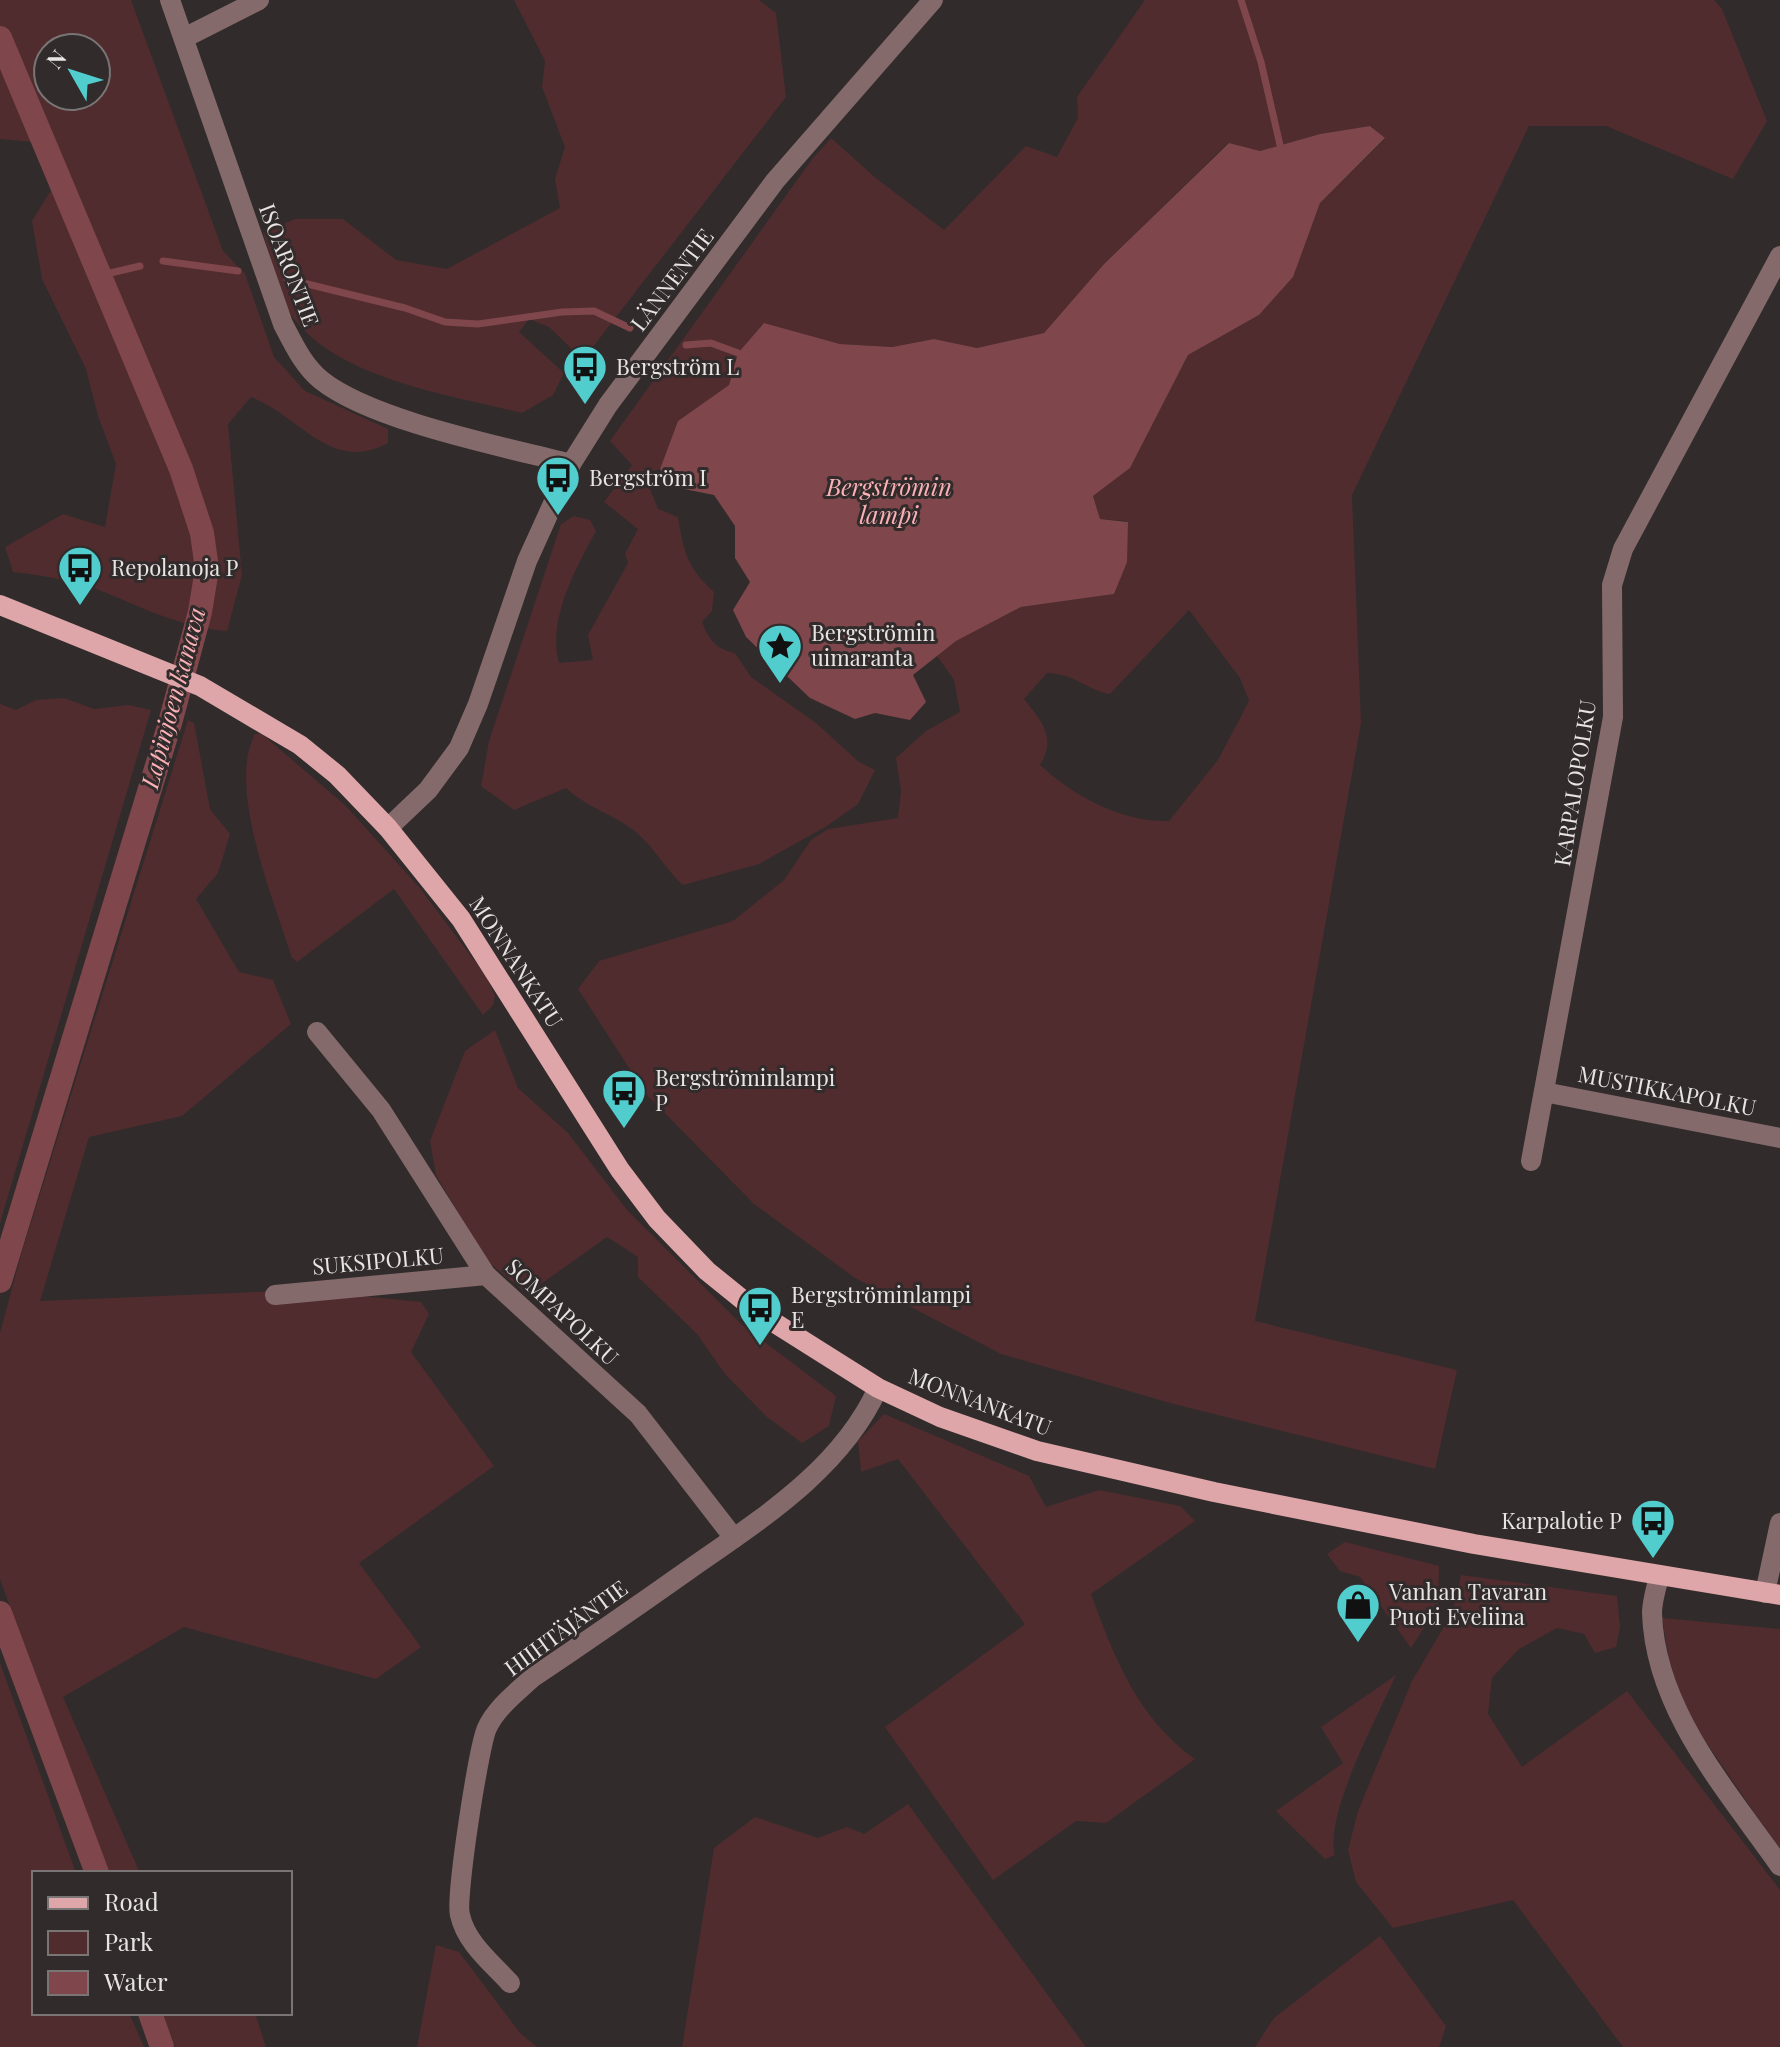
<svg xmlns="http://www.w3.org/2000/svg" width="1780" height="2047" viewBox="0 0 1780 2047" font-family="'Playfair Display',serif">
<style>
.green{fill:#502c2f;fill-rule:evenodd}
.water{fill:#7f464b}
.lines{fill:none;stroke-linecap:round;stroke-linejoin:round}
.stream{stroke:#7f464b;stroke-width:7}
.canal{stroke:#7f464b;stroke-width:24}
.minor{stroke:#856a6b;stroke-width:20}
.major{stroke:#dea6a9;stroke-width:20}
.labels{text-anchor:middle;stroke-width:6;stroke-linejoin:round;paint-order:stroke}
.street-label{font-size:22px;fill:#e8e4e4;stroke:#312b2b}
.poi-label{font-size:22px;fill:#e8e4e4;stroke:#312b2b;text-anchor:start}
.water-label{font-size:24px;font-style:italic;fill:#fbb1b6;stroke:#312b2b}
</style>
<rect width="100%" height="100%" fill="#312b2b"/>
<!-- green -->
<g class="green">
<path d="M 0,0 L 131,0 L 223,251 L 245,274 L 274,357 L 305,391 L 388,429 L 388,443 C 331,474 300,416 251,397 L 228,424 L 242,575 L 227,631 C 186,628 146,610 109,594 C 78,581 46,576 13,572 L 5,547 L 63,514 L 105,527 L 116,464 L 98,416 L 86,369 L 42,279 L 32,221 L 56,182 L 43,143 L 0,139 ZM 48,48 L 96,48 L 96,96 L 48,96 Z"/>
<path d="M 514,0 L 759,0 L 776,13 L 786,97 L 589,352 L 575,352 L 549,327 L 529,319 L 519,332 L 564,373 L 553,395 L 522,413 C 450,395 342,380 294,319 C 280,302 271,255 263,233 L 295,219 L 343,219 L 396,260 L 447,269 L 560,208 L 555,179 L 565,147 L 542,87 L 545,61 Z"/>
<path d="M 1145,0 L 1714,0 L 1722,9 L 1767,121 L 1733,179 L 1606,126 L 1529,126 L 1352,495 L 1361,723 L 1255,1321 L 1457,1370 L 1435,1469 L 1170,1403 L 1001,1354 L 855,1278 L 754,1204 L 646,1094 L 578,989 L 599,961 L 733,921 L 784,880 L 811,840 L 828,829 L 898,818 L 901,790 L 896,758 L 926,731 L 960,712 L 954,680 L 937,656 L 956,641 L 1021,607 L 1114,594 L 1127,521 L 1100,519 L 1093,496 L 1130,468 L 1188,355 L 1259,315 L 1292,278 L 1320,203 L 1385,139 L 1371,126 L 1320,134 L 1260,151 L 1228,143 L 1104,264 L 1044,333 L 977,348 L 934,339 L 892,347 L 840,344 L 764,323 L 738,353 L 729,385 L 678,421 L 660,469 L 644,473 L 658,509 L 678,517 C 684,553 687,567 714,592 L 712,611 L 702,622 C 709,640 716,649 735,653 L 751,677 L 816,723 L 859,762 L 875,770 L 858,804 L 827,826 L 759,864 L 683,885 C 665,869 654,847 636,832 C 613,814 588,808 566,788 L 514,810 L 481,786 L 489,741 L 561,524 L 574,516 L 590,520 L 596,531 C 576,568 547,620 559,663 L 593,660 L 588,635 L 628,563 L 625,554 L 638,529 L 604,502 L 632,465 L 610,441 L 813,158 L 831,138 L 877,179 L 944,230 L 1026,146 L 1057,157 L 1078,118 L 1077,97 ZM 1189,610 L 1240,678 L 1249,701 L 1218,760 L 1169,821 C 1121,822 1075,797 1040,765 C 1057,737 1042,722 1024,699 L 1047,673 C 1076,674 1084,689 1110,694 Z"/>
<path d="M 64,698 L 94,709 L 129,705 L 151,710 L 0,1223 L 0,704 L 16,710 L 36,700 Z"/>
<path d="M 188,720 L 194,723 L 210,809 L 230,834 L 218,873 L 196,899 L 239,972 L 273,980 L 291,1024 L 182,1116 L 89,1137 L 40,1301 L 302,1290 L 421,1302 L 429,1314 L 411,1352 L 494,1466 L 359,1563 L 421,1647 L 376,1679 L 184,1627 L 63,1697 L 140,1873 L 107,1873 L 0,1579 L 0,1333 L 21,1255 Z"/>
<path d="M 255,734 L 262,734 L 345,805 L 419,887 L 486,976 L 495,996 L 493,1005 L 483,1015 L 394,889 L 297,962 L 292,958 C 275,903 226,787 255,734 Z"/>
<path d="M 495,1030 L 518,1088 L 568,1133 L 627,1210 L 741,1324 L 836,1396 L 829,1426 L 802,1443 L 767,1417 L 725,1374 L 697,1334 L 638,1277 L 638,1257 L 607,1237 L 527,1294 L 485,1259 L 436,1175 L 430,1141 L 465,1051 Z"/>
<path d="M 884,1414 L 1029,1476 L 1046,1507 L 1099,1490 L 1180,1506 L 1195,1521 L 1091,1594 C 1114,1657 1138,1719 1195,1759 L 1106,1823 L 1076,1821 L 993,1880 L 885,1727 L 1025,1624 L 898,1459 L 861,1472 L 858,1441 Z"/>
<path d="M 1345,1542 L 1439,1566 L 1438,1606 L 1411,1648 L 1360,1577 L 1340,1571 L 1327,1554 Z"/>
<path d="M 1461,1575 L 1617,1596 L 1620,1627 L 1616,1647 L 1595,1653 L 1584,1634 L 1557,1628 L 1519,1649 L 1492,1678 L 1488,1714 L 1522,1767 L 1627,1691 L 1780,1890 L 1780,2047 L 1623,2047 L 1513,1900 L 1393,1928 L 1356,1882 L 1348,1850 L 1358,1811 L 1412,1681 L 1452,1613 Z"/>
<path d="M 1662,1618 L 1780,1629 L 1780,1850 L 1684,1710 L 1669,1659 Z"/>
<path d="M 0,1663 L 76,1873 L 34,1873 L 34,2013 L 129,2013 L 144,2047 L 0,2047 Z"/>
<path d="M 1396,1675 C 1378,1716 1324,1814 1335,1855 L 1325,1859 L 1276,1811 L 1343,1763 L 1321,1727 Z"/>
<path d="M 908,1804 L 1086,2047 L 682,2047 L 714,1848 L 755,1817 L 818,1838 L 847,1827 L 864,1834 Z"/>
<path d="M 1380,1936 L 1446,2026 L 1439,2047 L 1255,2047 L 1274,2018 Z"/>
<path d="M 436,1945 L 459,1952 L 520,2033 L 537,2047 L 417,2047 Z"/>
<path d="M 161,2013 L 255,2013 L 266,2047 L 175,2047 Z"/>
</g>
<!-- water -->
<path class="water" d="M 1370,126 L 1385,138 L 1320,203 L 1293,277 L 1259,315 L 1188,355 L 1130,468 L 1093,496 L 1100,519 L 1128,522 L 1127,562 L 1114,594 L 1021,607 L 956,641 L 913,675 L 926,702 L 910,720 L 875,713 L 855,719 L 810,698 L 746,637 L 733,610 L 750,582 L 735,558 L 735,526 L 714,495 L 669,486 L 660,469 L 678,421 L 729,385 L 738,353 L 764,323 L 840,344 L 892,347 L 934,339 L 977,348 L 1044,333 L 1104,264 L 1229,143 L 1260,151 L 1320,134 Z"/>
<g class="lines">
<!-- stream -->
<g class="stream">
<path d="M 1241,0 L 1261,62 L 1280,145"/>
<path d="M 163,261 L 238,271"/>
<path d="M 102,275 L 140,266"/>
<path d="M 287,279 L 405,308 L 445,322 L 478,324 L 562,312 L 594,311 L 630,328"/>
<path d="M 686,345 L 711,343 L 738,353"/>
</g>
<!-- canal -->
<g class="canal">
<path d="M 0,38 L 181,469 L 202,533 L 207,569 L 200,612 L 170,723 L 0,1281"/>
<path d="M 0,1613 L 97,1873"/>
<path d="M 150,2013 L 162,2047"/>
</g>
<!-- minor -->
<g class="minor">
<path d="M 170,0 L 283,324 C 294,345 303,365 321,380 C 372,421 505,447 571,464"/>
<path d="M 184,38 L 259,0"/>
<path d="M 388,828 L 428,790 L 459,748 L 478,704 L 527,561 L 571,464 L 608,405 L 775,181 L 933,0"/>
<path d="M 317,1032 L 381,1110 L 486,1275 L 638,1414 L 734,1538"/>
<path d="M 1544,1092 L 1780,1138"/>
<path d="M 1531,1161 L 1613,717 L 1612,585 L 1623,549 L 1780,256"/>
<path d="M 275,1295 L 486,1275"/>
<path d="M 1659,1577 C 1656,1588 1652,1602 1652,1613 C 1655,1710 1727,1790 1780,1866"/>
<path d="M 1765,1593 L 1780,1523"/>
<path d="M 510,1983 C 492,1963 466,1943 460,1915 C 455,1898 479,1745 487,1728 C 496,1708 516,1693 532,1678 C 584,1643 636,1607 687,1571 C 758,1521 841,1470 878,1388"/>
</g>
<!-- major -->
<path class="major" d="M 0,605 L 200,686 L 300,745 L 337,775 L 388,828 L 461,919 L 620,1170 L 657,1219 L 707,1271 L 759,1313 L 878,1388 L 940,1417 L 1037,1451 L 1214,1492 L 1474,1544 L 1780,1595"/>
</g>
<!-- icons -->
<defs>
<g id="bus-pin" transform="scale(2.3)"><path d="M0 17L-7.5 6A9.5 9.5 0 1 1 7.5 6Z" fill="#52cdcd" stroke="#312b2b"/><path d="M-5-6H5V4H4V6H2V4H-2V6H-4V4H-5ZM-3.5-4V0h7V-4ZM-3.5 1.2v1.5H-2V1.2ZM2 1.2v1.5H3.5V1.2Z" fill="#111"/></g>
<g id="sight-pin" transform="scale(2.3)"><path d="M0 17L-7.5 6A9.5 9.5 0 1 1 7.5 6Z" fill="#52cdcd" stroke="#312b2b"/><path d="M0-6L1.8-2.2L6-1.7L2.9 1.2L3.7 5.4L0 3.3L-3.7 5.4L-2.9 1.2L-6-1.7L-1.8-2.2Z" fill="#111"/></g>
<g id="shop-pin" transform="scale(2.3)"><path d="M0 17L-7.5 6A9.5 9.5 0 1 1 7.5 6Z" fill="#52cdcd" stroke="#312b2b"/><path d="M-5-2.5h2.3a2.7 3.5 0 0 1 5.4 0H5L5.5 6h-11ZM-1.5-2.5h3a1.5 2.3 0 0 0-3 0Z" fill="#111"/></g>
</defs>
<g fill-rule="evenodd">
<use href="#bus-pin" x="585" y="367"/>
<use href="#bus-pin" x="558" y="478"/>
<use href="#bus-pin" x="80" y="568"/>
<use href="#sight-pin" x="780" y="646"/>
<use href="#bus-pin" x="624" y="1091"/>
<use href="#bus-pin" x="760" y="1308"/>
<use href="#bus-pin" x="1653" y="1521"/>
<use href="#shop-pin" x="1358" y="1605"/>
</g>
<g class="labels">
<!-- street labels -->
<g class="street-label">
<text transform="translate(289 265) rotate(69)" y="8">ISOARONTIE</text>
<text transform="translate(672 280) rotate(-53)" y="8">LÄNNENTIE</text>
<text transform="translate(1575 783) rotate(-81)" y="8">KARPALOPOLKU</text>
<text transform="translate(516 962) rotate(57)" y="8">MONNANKATU</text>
<text transform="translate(1667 1091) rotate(11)" y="8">MUSTIKKAPOLKU</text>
<text transform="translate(378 1261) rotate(-5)" y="8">SUKSIPOLKU</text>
<text transform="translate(562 1312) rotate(43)" y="8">SOMPAPOLKU</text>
<text transform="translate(980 1402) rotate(21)" y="8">MONNANKATU</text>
<text transform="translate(566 1628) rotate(-36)" y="8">HIIHTÄJÄNTIE</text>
</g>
<!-- poi labels -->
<g class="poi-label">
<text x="616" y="375">Bergström L</text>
<text x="589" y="486">Bergström I</text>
<text x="111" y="576">Repolanoja P</text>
<text x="811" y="641">Bergströmin<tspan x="811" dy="25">uimaranta</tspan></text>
<text x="655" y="1086">Bergströminlampi<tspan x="655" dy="25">P</tspan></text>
<text x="791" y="1303">Bergströminlampi<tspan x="791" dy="25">E</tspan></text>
<text x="1622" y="1529" text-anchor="end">Karpalotie P</text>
<text x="1389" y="1600">Vanhan Tavaran<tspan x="1389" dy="25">Puoti Eveliina</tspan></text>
</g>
<!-- water labels -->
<g class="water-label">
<text x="889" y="496">Bergströmin<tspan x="889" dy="28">lampi</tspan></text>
<text transform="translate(174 698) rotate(-75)" y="8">Lapinjoen kanava</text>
</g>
</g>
<!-- legend -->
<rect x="32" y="1871" width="260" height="144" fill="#312b2b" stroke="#7a7575" stroke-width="2"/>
<rect x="48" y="1897" width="40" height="12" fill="#dea6a9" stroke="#7a7575" stroke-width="2"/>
<text x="104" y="1911" font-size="24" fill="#e8e4e4">Road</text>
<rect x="48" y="1931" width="40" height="24" fill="#502c2f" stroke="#7a7575" stroke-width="2"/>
<text x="104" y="1951" font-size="24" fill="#e8e4e4">Park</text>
<rect x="48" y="1971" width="40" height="24" fill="#7f464b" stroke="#7a7575" stroke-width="2"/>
<text x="104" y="1991" font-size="24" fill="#e8e4e4">Water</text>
<!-- north arrow -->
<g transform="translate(72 72) rotate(309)"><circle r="38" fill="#312b2b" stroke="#7a7575" stroke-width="2"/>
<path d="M0-6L14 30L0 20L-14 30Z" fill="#52cdcd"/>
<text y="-12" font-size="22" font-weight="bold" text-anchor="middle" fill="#e8e4e4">N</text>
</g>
</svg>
